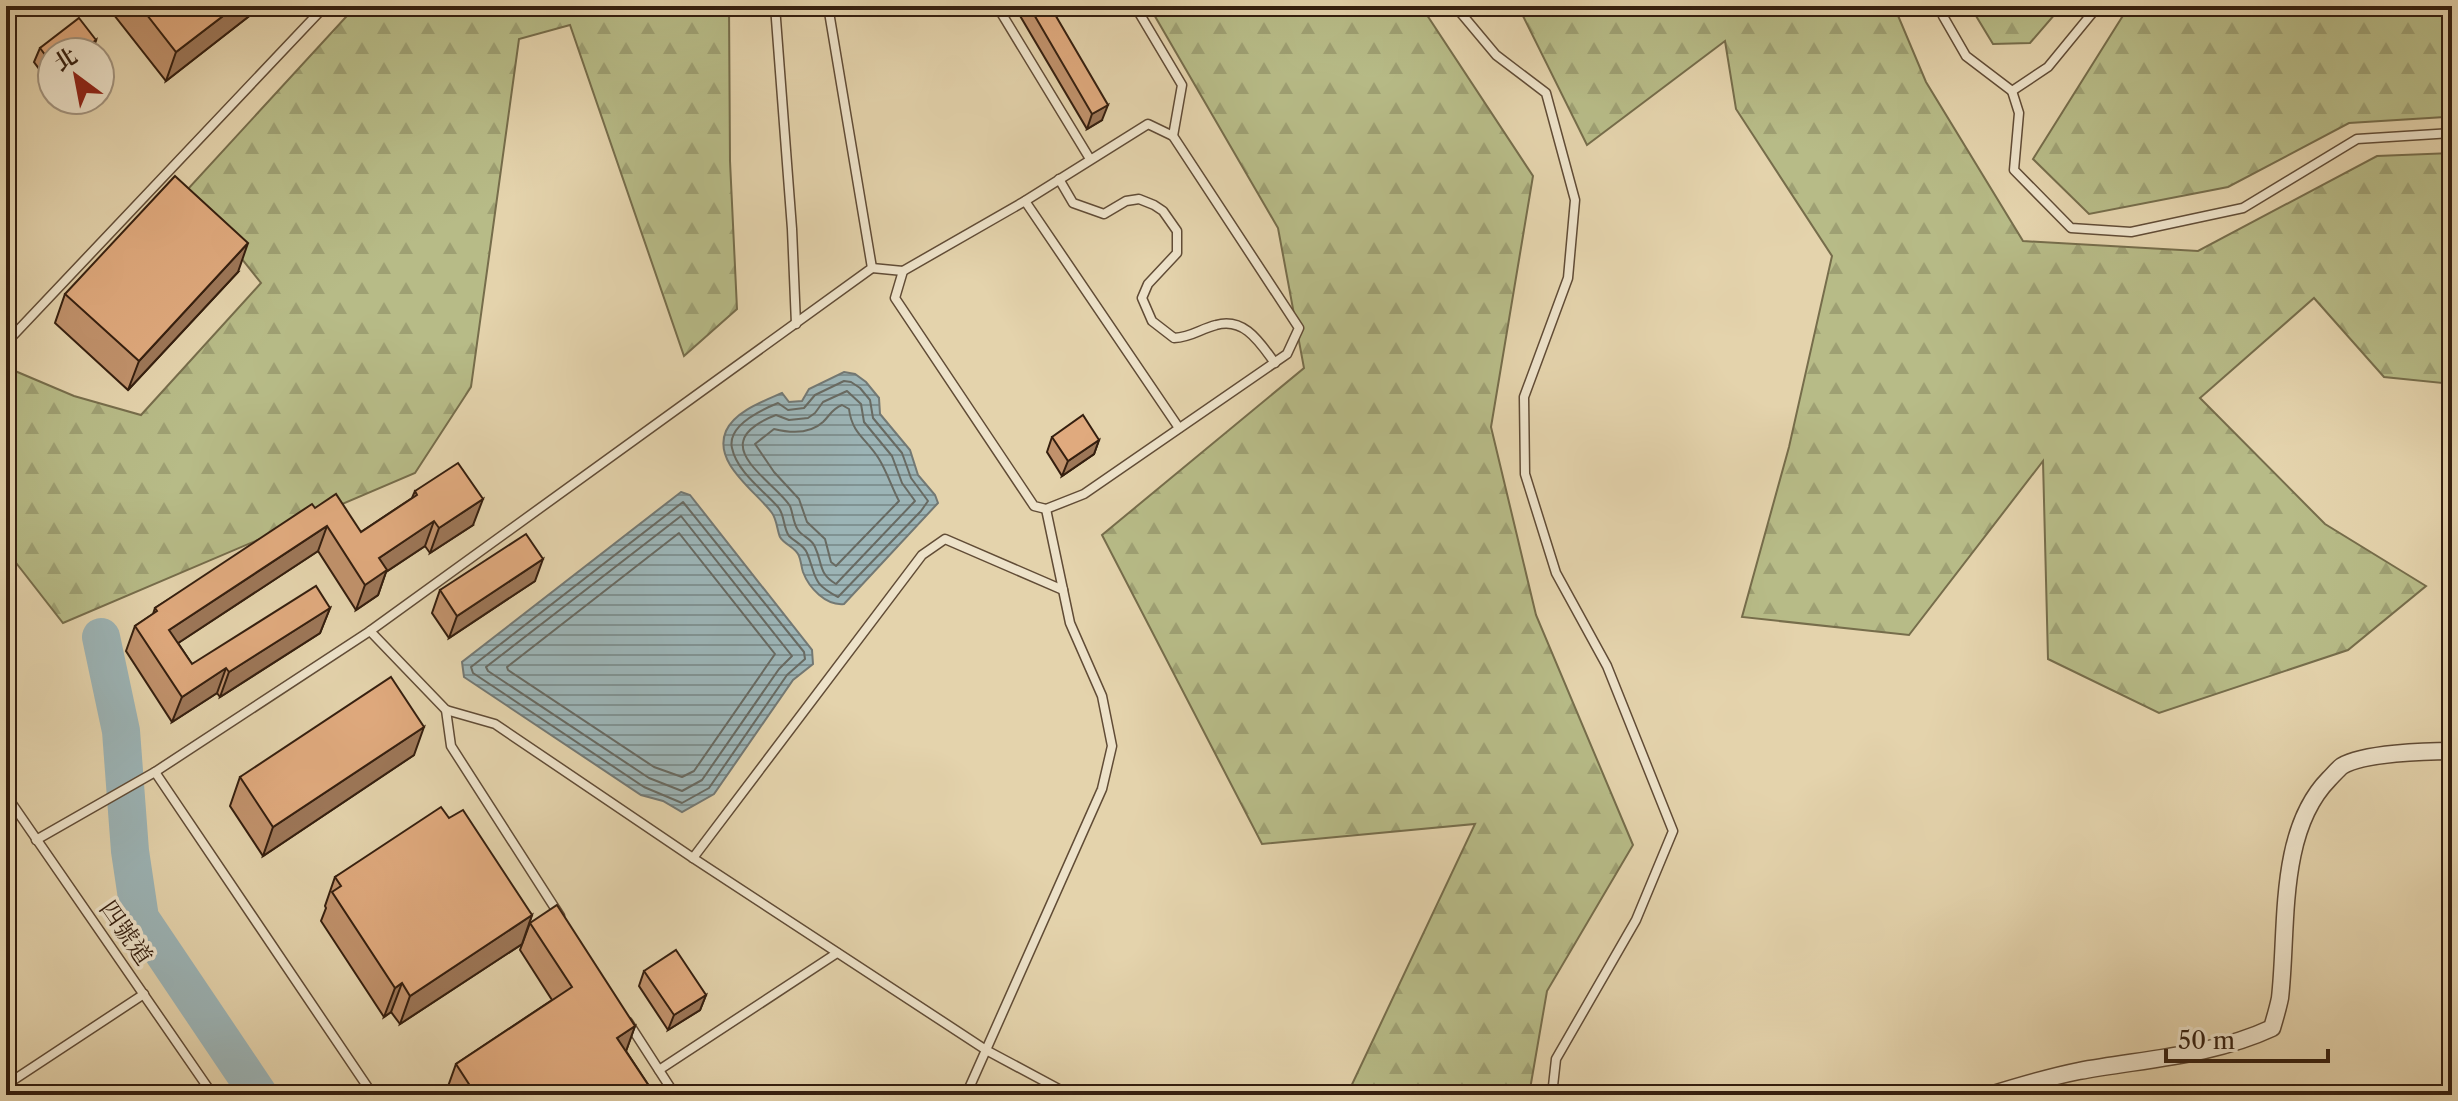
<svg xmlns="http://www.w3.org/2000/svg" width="2458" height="1101" viewBox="0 0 2458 1101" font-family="'Libre Caslon Text','Noto Serif TC',serif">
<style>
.forest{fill:url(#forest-firs);stroke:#766d4b;stroke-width:2}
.water{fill:url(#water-rules);stroke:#737873;stroke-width:2}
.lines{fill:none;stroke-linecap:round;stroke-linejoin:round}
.shore{stroke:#686a62;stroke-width:2}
.river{stroke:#9cb4b6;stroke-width:38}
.service-casing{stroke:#614c36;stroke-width:11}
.minor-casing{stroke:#614c36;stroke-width:19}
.service{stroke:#ede2c9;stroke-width:8}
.minor{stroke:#ede2c9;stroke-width:16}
.wall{fill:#c1926c;stroke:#351f0f;stroke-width:2}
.shaded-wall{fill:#9d7758;stroke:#351f0f;stroke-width:2}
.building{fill:#e0aa7e;stroke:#351f0f;stroke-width:2}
.labels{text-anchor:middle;stroke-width:7;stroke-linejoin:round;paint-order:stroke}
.street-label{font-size:24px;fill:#351f0f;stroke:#ede2c9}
</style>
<defs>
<pattern id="forest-firs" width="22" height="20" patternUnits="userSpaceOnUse" patternTransform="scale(2)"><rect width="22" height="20" fill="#b7bb87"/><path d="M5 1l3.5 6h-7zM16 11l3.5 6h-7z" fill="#9ea073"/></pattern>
<pattern id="water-rules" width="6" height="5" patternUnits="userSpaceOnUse" patternTransform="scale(2)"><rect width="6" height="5" fill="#9cb4b6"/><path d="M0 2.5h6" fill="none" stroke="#809292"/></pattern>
</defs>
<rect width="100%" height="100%" fill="#e4d3ac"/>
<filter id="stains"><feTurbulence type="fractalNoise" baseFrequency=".0025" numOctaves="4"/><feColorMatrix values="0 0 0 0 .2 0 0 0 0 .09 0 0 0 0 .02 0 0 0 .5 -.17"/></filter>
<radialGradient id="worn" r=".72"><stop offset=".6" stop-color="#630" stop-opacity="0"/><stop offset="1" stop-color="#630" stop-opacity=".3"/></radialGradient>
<!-- forest -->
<g class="forest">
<path d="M 356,6 L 729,6 L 730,161 L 737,309 L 684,356 L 570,25 L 519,39 L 471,387 L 415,473 L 63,623 L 6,550 L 6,377 L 15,371 L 74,396 L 141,415 L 261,283 L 187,190 Z"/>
<path d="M 1149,6 L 1421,6 L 1533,176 L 1491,427 L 1536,615 L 1633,845 L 1547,991 L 1529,1095 L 1347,1095 L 1475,824 L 1262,844 L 1102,535 L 1304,368 L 1278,228 Z"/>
<path d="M 1518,6 L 1894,6 L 1926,82 L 2023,241 L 2198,251 L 2377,156 L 2452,153 L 2452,384 L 2384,377 L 2314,298 L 2200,398 L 2325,524 L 2426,586 L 2348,650 L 2159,713 L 2048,659 L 2043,461 L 1909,635 L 1742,617 L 1789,447 L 1832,256 L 1736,109 L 1725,41 L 1587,145 Z"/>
<path d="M 1970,6 L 2062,6 L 2030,43 L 1993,44 Z"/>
<path d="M 2129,6 L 2452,6 L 2452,113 L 2445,117 L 2349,123 L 2228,187 L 2089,214 L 2033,159 Z"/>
</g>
<!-- water -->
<g class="water">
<path d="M 844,372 L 855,374 L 866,382 L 879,398 L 880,414 L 910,450 L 918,475 L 935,495 L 938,503 L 844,604 C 826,606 809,588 803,572 C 801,566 801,559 798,554 C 794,547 784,544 780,537 C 777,530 777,520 772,513 C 757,492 712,463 726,431 C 735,411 764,401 782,393 L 789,402 L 802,401 L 809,389 Z"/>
<path d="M 681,492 L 690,495 L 812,650 L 813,664 L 793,680 L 714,794 L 682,812 L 663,801 L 641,795 L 464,677 L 462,662 Z"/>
</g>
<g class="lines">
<!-- shore -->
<g class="shore">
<path d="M 844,381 L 851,382 L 860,388 L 870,400 L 873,418 L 902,453 L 911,478 L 928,501 L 921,511 L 838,597 C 811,583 817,577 807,553 C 804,545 795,542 789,536 C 783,528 785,515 778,507 C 763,490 737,472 732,448 C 727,426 761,410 778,403 L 788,410 L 804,408 L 815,395 Z"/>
<path d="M 847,391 L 861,404 L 864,422 L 892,456 L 902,483 L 915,501 L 836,584 C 818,573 823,564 815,547 C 812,539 803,537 798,530 C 793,523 793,513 790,506 C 780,489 739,464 743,442 C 745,429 765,419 776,415 L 789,420 L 808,418 L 815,413 L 823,402 Z"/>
<path d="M 842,405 L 849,409 C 852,434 867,439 879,459 C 887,472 892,488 899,501 L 836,566 L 831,562 L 825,539 L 807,522 L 799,499 L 774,472 L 755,444 L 774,429 C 790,433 810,434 823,422 C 831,414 832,409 842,405 Z"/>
<path d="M 683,502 L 804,652 L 805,659 L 787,675 L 709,788 L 682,803 L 644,787 L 473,673 L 471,667 Z"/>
<path d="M 681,516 L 792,656 L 779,669 L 702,780 L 682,791 L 649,778 L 488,671 L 486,667 Z"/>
<path d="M 679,533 L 775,654 L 694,771 L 682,777 L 654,767 L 508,670 L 507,667 Z"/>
</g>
<!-- river -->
<path class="river" d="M 101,637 L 121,731 L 130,851 L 140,918 L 259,1095"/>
<!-- service casing -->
<g class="service-casing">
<g id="service">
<path d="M 775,6 L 792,229 L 796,324"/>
<path d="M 997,6 L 1090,159"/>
<path d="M 1135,6 L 1182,85 L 1173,136"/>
<path d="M 1455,6 L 1496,55 L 1546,93 L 1575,200 L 1568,278 L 1524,397 L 1525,474 L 1556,573 L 1607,666 L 1673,831 L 1636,920 L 1556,1059 L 1552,1095"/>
<path d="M 1942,6 L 1943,16 L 1966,56 L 2012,91 L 2048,67 L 2098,6"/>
<path d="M 2012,91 L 2019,113 L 2014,170 L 2071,228 L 2131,232 L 2243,208 L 2357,139 L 2452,133"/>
<path d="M 1148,124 L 1173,136 L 1299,328 L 1287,354 L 1084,494 L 1046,509 L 1034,506 L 895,298 L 903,271 L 1025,201 Z"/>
<path d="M 1059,179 L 1073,203 L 1104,214 L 1126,201 L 1139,199 L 1154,205 L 1163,211 L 1177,231 L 1177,253 L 1148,284 L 1142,298 L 1152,321 L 1174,338 C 1192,337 1200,329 1216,325 C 1245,317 1260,343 1275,363"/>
<path d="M 1025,201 L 1179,428"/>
<path d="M 872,268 L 903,271"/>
<path d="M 6,343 L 325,6"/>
<path d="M 370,631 L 446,710 L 495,724 L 693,858 L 986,1050 L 1070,1095"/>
<path d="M 446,710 L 451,746 L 560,916"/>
<path d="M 155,772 L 373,1095"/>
<path d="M 6,795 L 213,1095"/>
<path d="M 36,840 L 155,772 L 370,631 L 872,268 L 828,6"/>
<path d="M 693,858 L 922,555 L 945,539 L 1063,590"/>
<path d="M 628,1022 L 675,1095"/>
<path d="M 659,1070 L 837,953"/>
<path d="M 6,1085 L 144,994"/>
<path d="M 966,1095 L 1102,789 L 1112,746 L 1102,696 L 1070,623 L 1046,509"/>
</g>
</g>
<!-- minor casing -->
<g class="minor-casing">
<path id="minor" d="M 1990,1095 C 2019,1086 2049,1077 2079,1071 C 2144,1059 2212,1056 2272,1028 C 2275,1018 2278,1008 2280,998 C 2288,929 2277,832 2329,779 C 2333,775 2338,769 2342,766 C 2363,753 2427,751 2452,751"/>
</g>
<!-- service -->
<use href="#service" class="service"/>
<!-- minor -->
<use href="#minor" class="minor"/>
</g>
<!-- wall -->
<g class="wall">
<path d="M 107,6 L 262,6 L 166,81 Z"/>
<path d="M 1017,6 L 1050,6 L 1102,120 L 1087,129 L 1016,9 Z"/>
<path d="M 96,40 L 92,52 L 52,52 L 51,85 L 34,62 L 40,48 Z"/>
<path d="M 238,272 L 128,390 L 55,323 L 65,294 Z"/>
<path d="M 1052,437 L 1099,440 L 1094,454 L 1062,476 L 1047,452 Z"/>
<path d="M 415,491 L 473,525 L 430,553 L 425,546 L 386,572 L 378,595 L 356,610 L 318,551 L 178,643 L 192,664 L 330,608 L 320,633 L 220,697 L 217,693 L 172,722 L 126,651 L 135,626 L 153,614 L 155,608 L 315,508 L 361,532 L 412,498 Z"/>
<path d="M 535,581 L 449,638 L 432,613 L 440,590 Z"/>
<path d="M 414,755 L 263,856 L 230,806 L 240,777 Z"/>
<path d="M 449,818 L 532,915 L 522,944 L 400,1024 L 391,1012 L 384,1017 L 321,921 L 326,908 L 325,906 L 335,877 Z"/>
<path d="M 530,923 L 635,1026 L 626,1051 L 655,1095 L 448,1095 L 446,1092 L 456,1064 L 552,1000 L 520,950 Z"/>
<path d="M 644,971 L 706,995 L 700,1010 L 668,1030 L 639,986 Z"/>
</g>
<!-- shaded-wall -->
<g class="shaded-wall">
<path d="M 236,6 L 262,6 L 166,81 L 176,52 Z"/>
<path d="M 96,40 L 92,52 L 81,52 Z"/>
<path d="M 1108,105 L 1102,120 L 1087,129 L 1092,114 Z"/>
<path d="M 248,243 L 238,272 L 128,390 L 139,361 Z"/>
<path d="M 1099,440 L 1094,454 L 1062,476 L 1068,461 Z"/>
<path d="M 483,499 L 473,525 L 430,553 L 439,528 Z"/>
<path d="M 434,521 L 425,546 L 386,572 L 378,595 L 356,610 L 365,585 L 379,558 Z"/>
<path d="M 327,526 L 318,551 L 160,655 L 169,630 Z"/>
<path d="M 543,559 L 535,581 L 449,638 L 457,616 Z"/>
<path d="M 330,608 L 320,633 L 220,697 L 229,672 Z"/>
<path d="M 226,668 L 217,693 L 172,722 L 182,697 Z"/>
<path d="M 424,727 L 414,755 L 263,856 L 273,827 Z"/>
<path d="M 532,915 L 522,944 L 400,1024 L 410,996 Z"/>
<path d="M 402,983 L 391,1012 L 384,1017 L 395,988 Z"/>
<path d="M 706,995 L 700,1010 L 668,1030 L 674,1015 Z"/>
<path d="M 635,1026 L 625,1054 L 617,1038 Z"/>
</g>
<!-- building -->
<g class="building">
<path d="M 140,6 L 236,6 L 176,52 Z"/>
<path d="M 1029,6 L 1050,6 L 1108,105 L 1092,114 Z"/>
<path d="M 79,18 L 96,40 L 81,52 L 52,52 L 52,64 L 40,48 Z"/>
<path d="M 175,176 L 248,243 L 139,361 L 65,294 Z"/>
<path d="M 1083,415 L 1099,440 L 1068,461 L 1052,437 Z"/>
<path d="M 458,463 L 483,499 L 439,528 L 434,521 L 379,558 L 387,570 L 365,585 L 327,526 L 169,630 L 192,664 L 316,586 L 330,608 L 229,672 L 226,668 L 182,697 L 135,626 L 157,611 L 155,608 L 312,504 L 315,508 L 336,494 L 361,532 L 417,495 L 415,491 Z"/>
<path d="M 526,534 L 543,559 L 457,616 L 440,590 Z"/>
<path d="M 391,677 L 424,727 L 273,827 L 240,777 Z"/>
<path d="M 441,807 L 449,818 L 463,810 L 532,915 L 410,996 L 402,983 L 395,988 L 332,892 L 341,886 L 335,877 Z"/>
<path d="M 557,905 L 635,1026 L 617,1038 L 655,1095 L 476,1095 L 456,1064 L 572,987 L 530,923 Z"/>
<path d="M 676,950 L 706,995 L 674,1015 L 644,971 Z"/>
<path d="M 122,1086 L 128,1095 L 108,1095 Z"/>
</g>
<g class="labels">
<!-- street labels -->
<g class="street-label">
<text transform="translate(126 933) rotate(55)" y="8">四號道</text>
</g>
</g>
<!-- margin -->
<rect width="2458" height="1101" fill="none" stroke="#e4d3ac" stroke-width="32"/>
<rect x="8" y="8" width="2442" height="1085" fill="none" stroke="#351f0f" stroke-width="4"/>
<rect x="16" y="16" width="2426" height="1069" fill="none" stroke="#351f0f" stroke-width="2"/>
<!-- north arrow -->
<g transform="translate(76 76) rotate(328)"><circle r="38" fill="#ede2c9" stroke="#a3947f" stroke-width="2"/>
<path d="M0-6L14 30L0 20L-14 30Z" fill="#8f2418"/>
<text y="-12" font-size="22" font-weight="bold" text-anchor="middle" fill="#351f0f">北</text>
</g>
<!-- scale -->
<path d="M2166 1049v12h162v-12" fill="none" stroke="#351f0f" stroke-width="4"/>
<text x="2178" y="1049" font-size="24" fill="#351f0f" stroke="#ede2c9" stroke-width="6" paint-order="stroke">50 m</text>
<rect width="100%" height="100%" filter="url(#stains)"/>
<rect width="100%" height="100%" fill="url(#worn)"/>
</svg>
